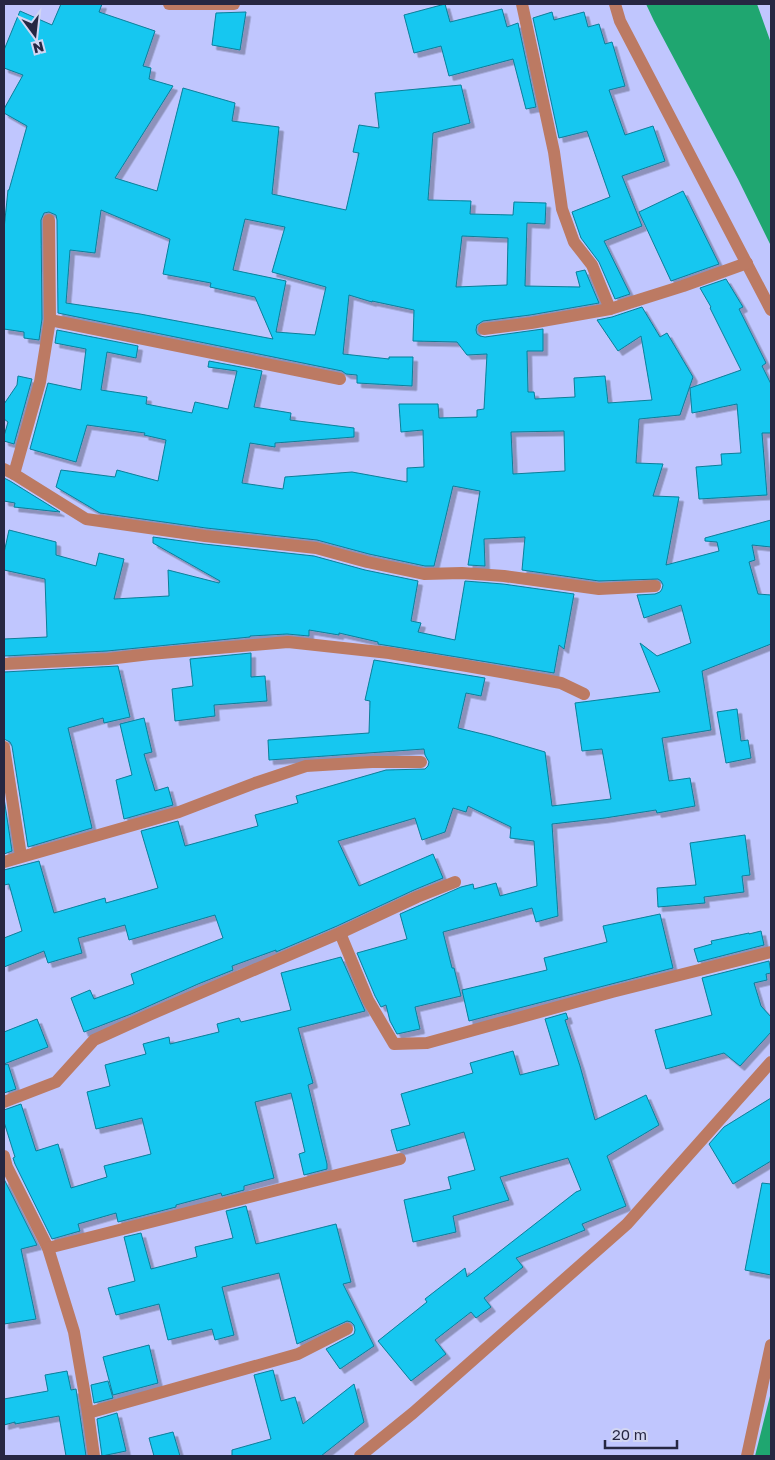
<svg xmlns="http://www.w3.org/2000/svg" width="775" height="1460" viewBox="0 0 775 1460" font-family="'Golos Text',sans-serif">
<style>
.water{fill:#1fa670}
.building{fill:#16c7f0;stroke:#087e99;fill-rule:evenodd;filter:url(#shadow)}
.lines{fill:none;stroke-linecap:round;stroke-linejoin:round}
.minor{stroke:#bc7a63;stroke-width:12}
</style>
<defs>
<filter id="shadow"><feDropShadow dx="4.5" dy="4.5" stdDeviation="0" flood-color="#0004"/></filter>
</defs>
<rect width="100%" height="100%" fill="#c0c6fe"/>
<!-- water -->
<g class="water">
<path d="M 646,4 L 757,4 L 771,43 L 771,246 L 738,179 L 654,21 Z"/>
<path d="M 771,1392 L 771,1456 L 755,1456 Z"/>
</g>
<!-- building -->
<g class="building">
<path d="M 61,4 L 102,4 L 99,12 L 155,31 L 143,66 L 151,68 L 149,79 L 173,86 L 115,178 L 157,191 L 183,88 L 235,103 L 232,121 L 279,127 L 272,194 L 346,210 L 359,153 L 353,152 L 359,125 L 379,128 L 375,93 L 461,85 L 470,123 L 433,133 L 428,200 L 471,201 L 470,214 L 513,215 L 514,202 L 546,203 L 545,224 L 527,223 L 525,286 L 580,287 L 576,272 L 585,270 L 599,303 L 530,315 L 483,321 L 477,325 L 476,330 L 477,334 L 480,336 L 485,337 L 543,329 L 543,351 L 527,351 L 528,392 L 534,392 L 535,399 L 575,397 L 574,378 L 605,376 L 608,403 L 652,400 L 641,336 L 618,351 L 597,320 L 612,317 L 642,307 L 660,337 L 667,333 L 693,377 L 680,415 L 639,419 L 636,463 L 663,464 L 653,496 L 679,497 L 666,565 L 719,551 L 717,542 L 705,541 L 705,538 L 771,520 L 771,547 L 752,545 L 755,560 L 749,562 L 758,594 L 771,595 L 771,644 L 702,671 L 711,730 L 662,738 L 669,781 L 690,778 L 695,806 L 657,813 L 656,810 L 605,818 L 552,824 L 558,916 L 536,922 L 532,908 L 443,932 L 452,968 L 454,968 L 461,996 L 415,1007 L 420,1029 L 397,1034 L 390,1021 L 386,1005 L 381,1007 L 375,996 L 357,953 L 407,939 L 400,914 L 461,887 L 473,884 L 474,889 L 496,883 L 500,896 L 537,886 L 534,841 L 510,838 L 511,827 L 468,806 L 466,812 L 453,808 L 445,832 L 422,840 L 415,818 L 338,841 L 359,886 L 433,854 L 443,878 L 414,890 L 337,926 L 276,952 L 276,950 L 232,966 L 233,970 L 198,984 L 131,1014 L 84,1032 L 71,998 L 90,990 L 94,999 L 134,984 L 131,974 L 223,938 L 215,915 L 129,940 L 125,925 L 78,938 L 82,953 L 48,963 L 44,951 L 4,967 L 4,938 L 22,931 L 9,884 L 4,885 L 4,870 L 39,861 L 54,913 L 105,898 L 106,903 L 158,888 L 141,831 L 178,821 L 185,846 L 258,826 L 255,815 L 298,803 L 296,796 L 386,770 L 425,769 L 428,766 L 429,762 L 425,755 L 424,749 L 269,760 L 268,740 L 369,733 L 370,701 L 365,700 L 374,660 L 485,678 L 481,696 L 466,693 L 458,728 L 491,736 L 545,752 L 552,806 L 611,799 L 602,749 L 582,751 L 575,703 L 660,692 L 640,643 L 657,656 L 691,643 L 681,605 L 644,618 L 637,595 L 655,594 L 660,592 L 662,589 L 663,585 L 661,581 L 658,579 L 599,581 L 522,570 L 525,537 L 484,539 L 485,566 L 468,565 L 480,491 L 453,486 L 434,566 L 425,566 L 369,554 L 317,540 L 206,528 L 100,513 L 56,487 L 61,470 L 115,477 L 117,470 L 158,481 L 166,440 L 144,435 L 145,433 L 87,425 L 76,462 L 30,449 L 48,383 L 81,390 L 86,349 L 55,343 L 57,330 L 138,346 L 136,358 L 107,352 L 101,390 L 147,397 L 146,404 L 192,413 L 195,402 L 228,409 L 237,371 L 208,367 L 209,361 L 262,371 L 254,407 L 291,413 L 290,420 L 354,428 L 354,437 L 275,443 L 275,447 L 250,443 L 242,483 L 283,489 L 285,477 L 352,472 L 407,482 L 407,468 L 424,467 L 423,430 L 401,432 L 399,404 L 438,404 L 439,418 L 477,417 L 477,410 L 484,409 L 487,354 L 467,355 L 457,342 L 413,341 L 414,310 L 372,301 L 372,302 L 349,295 L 343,354 L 389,359 L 389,357 L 413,357 L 412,386 L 357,383 L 357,375 L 346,374 L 342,371 L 58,313 L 57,220 L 56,215 L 49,212 L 44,213 L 41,220 L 42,319 L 39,340 L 24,338 L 24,332 L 4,329 L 4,229 L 8,190 L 9,190 L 27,126 L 4,113 L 4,109 L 23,75 L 4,68 L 4,50 L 20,11 L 52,25 ZM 101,210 L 170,239 L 163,274 L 211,283 L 210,287 L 255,297 L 273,339 L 140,314 L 66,303 L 70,250 L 95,253 ZM 245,219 L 285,227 L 272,272 L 326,287 L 315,335 L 276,332 L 286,281 L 233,270 ZM 462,236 L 508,238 L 507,285 L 456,287 ZM 564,431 L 565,471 L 513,474 L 511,432 Z"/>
<path d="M 445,4 L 450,22 L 502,9 L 507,27 L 518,23 L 536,107 L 526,109 L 513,59 L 449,76 L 441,46 L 414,53 L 404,15 Z"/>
<path d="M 246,12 L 240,50 L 212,45 L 216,13 Z"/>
<path d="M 552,12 L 554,20 L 584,12 L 588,27 L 599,24 L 605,44 L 612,42 L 625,86 L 609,90 L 625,135 L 653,126 L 665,161 L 622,176 L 642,226 L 604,241 L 630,294 L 615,299 L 599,262 L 581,238 L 572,212 L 610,197 L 587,131 L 559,138 L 533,18 Z"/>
<path d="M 683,191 L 719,264 L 671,281 L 639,212 Z"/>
<path d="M 726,279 L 743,307 L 739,309 L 766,363 L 762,366 L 771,384 L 771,433 L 762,433 L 767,495 L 699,499 L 696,467 L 722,465 L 721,454 L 741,453 L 737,404 L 692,413 L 690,388 L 741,370 L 710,308 L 711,307 L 700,288 Z"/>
<path d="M 18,376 L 32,379 L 14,444 L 4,441 L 4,436 L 8,422 L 4,419 L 4,404 L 17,385 Z"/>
<path d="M 4,478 L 10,481 L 60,512 L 14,507 L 15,503 L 4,501 Z"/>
<path d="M 9,530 L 56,542 L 56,555 L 96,566 L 99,553 L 124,559 L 114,599 L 169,596 L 168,570 L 219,583 L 220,581 L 153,543 L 153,537 L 204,544 L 314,556 L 365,570 L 418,581 L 411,621 L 421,623 L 418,632 L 455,640 L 465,581 L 503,584 L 574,594 L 564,649 L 559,645 L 554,673 L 378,644 L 378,642 L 339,633 L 339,635 L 309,630 L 309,636 L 287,634 L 250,636 L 250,637 L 107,651 L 4,656 L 4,639 L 47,637 L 45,579 L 4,570 L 4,553 Z"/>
<path d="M 251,653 L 251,677 L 265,676 L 267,701 L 214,705 L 215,716 L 175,721 L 172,689 L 193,686 L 190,659 Z"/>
<path d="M 118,666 L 130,717 L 104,723 L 103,718 L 68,728 L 92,828 L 28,847 L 12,746 L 10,742 L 4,739 L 4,672 Z"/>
<path d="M 737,709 L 741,741 L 748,740 L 751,758 L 726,763 L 717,712 Z"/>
<path d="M 144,718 L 152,752 L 144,754 L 155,791 L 168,787 L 173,805 L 124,819 L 116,780 L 132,775 L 120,724 Z"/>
<path d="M 4,798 L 12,851 L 4,854 Z"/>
<path d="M 745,835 L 750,875 L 742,876 L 744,892 L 704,897 L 705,903 L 658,907 L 657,888 L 696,885 L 690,843 Z"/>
<path d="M 660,914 L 673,968 L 469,1021 L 462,990 L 547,970 L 544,958 L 607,942 L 603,926 Z"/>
<path d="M 761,931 L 764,945 L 698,962 L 694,949 L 712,944 L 711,941 L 749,933 L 749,934 Z"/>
<path d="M 341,957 L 365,1011 L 298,1028 L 313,1083 L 308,1085 L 327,1164 L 327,1169 L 304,1175 L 299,1154 L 305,1152 L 291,1093 L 255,1102 L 274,1178 L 244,1186 L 244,1190 L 222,1196 L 221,1193 L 176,1205 L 176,1207 L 118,1222 L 116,1213 L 78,1224 L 80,1231 L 52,1239 L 15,1164 L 13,1158 L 15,1157 L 4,1122 L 4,1110 L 21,1104 L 36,1151 L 58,1144 L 71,1188 L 107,1177 L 104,1166 L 151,1154 L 142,1118 L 96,1129 L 87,1092 L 110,1086 L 105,1065 L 146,1054 L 143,1044 L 169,1037 L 170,1044 L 219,1032 L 217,1024 L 239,1018 L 241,1022 L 291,1010 L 281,973 Z"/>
<path d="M 769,961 L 771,973 L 766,974 L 767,980 L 754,983 L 761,1006 L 771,1017 L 771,1032 L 740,1066 L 724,1053 L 666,1069 L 655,1030 L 712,1015 L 702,978 Z"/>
<path d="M 566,1013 L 568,1019 L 565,1020 L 580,1066 L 595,1120 L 646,1095 L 659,1125 L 607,1156 L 626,1206 L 582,1224 L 585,1230 L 516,1258 L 523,1267 L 484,1298 L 491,1307 L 476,1318 L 471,1312 L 435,1340 L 446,1354 L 411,1381 L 378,1341 L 427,1302 L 425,1299 L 465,1268 L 467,1277 L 576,1192 L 581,1190 L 568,1158 L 500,1177 L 509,1200 L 453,1216 L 456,1232 L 413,1242 L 404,1200 L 451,1189 L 448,1177 L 475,1170 L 464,1132 L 397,1151 L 391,1130 L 410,1125 L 401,1094 L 473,1073 L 470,1063 L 513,1051 L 520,1075 L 559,1065 L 545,1019 Z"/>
<path d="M 37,1019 L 48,1047 L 4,1064 L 4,1032 Z"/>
<path d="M 8,1064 L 16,1089 L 4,1093 L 4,1065 Z"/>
<path d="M 771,1098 L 771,1161 L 733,1184 L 709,1144 L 724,1127 Z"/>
<path d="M 4,1179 L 37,1245 L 21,1249 L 36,1319 L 4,1324 Z"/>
<path d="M 762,1183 L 771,1184 L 771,1275 L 745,1270 Z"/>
<path d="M 246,1206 L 256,1244 L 336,1224 L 351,1282 L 343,1284 L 374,1346 L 340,1369 L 326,1349 L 354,1334 L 355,1330 L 354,1325 L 351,1322 L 347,1321 L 297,1344 L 279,1273 L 222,1287 L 234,1335 L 215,1340 L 212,1329 L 168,1340 L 159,1304 L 116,1315 L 108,1288 L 135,1281 L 124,1237 L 141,1233 L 151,1269 L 197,1257 L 195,1247 L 233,1238 L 226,1211 Z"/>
<path d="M 149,1345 L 158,1383 L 113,1395 L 103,1357 Z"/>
<path d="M 273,1370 L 281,1401 L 295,1397 L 303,1424 L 354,1384 L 364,1422 L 321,1456 L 232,1456 L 232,1450 L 271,1439 L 254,1375 Z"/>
<path d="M 67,1371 L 71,1390 L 76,1389 L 86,1456 L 66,1456 L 59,1416 L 15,1424 L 15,1422 L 4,1425 L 4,1399 L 48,1391 L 45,1375 Z"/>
<path d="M 108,1381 L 113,1398 L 94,1403 L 91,1385 Z"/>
<path d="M 117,1413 L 126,1451 L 102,1456 L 97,1419 Z"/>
<path d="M 173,1432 L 180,1456 L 154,1456 L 149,1438 Z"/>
</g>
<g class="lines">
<!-- minor -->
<g class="minor">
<path d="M 169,4 L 234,4"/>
<path d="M 522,4 L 554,152 L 562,209 L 574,242 L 592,265 L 610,309"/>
<path d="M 615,4 L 620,21 L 771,310"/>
<path d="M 50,320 L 340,379"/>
<path d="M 484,329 L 531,323 L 610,309 L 683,286 L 747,263"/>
<path d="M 4,469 L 14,474 L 86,519 L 205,536 L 316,548 L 367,562 L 424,574 L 462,573 L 504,576 L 599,589 L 655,586"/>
<path d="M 14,474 L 40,382 L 50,320 L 49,220"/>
<path d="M 4,664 L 108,659 L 150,654 L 288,642 L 389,653 L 467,666 L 561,683 L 584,694"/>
<path d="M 4,747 L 21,856"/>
<path d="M 4,862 L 179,812 L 255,783 L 306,766 L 372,762 L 421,762"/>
<path d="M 340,933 L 368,1000 L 394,1044 L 427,1043 L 612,992 L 771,952"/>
<path d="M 4,1102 L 56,1082 L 94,1040 L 149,1015 L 340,933 L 417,897 L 455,882"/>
<path d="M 4,1156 L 7,1167 L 48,1248 L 74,1332 L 88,1413 L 94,1456"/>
<path d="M 48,1248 L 400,1159"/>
<path d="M 88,1413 L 298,1354 L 347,1329"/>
<path d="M 360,1456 L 413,1413 L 627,1224 L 771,1062"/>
<path d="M 747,1456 L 771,1345"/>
</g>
</g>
<!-- border -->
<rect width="775" height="1460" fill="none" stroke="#262742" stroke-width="10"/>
<!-- north arrow -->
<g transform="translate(35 35) rotate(165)" stroke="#d2d6f2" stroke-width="4" paint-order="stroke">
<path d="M0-4L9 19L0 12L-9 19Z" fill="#262742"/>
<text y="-8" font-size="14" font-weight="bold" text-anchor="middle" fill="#262742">N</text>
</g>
<!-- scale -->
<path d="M605 1440v8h72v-8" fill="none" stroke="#262742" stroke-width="2.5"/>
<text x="612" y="1440" font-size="15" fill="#262742" stroke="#d2d6f2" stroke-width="4" paint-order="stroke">20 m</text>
</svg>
